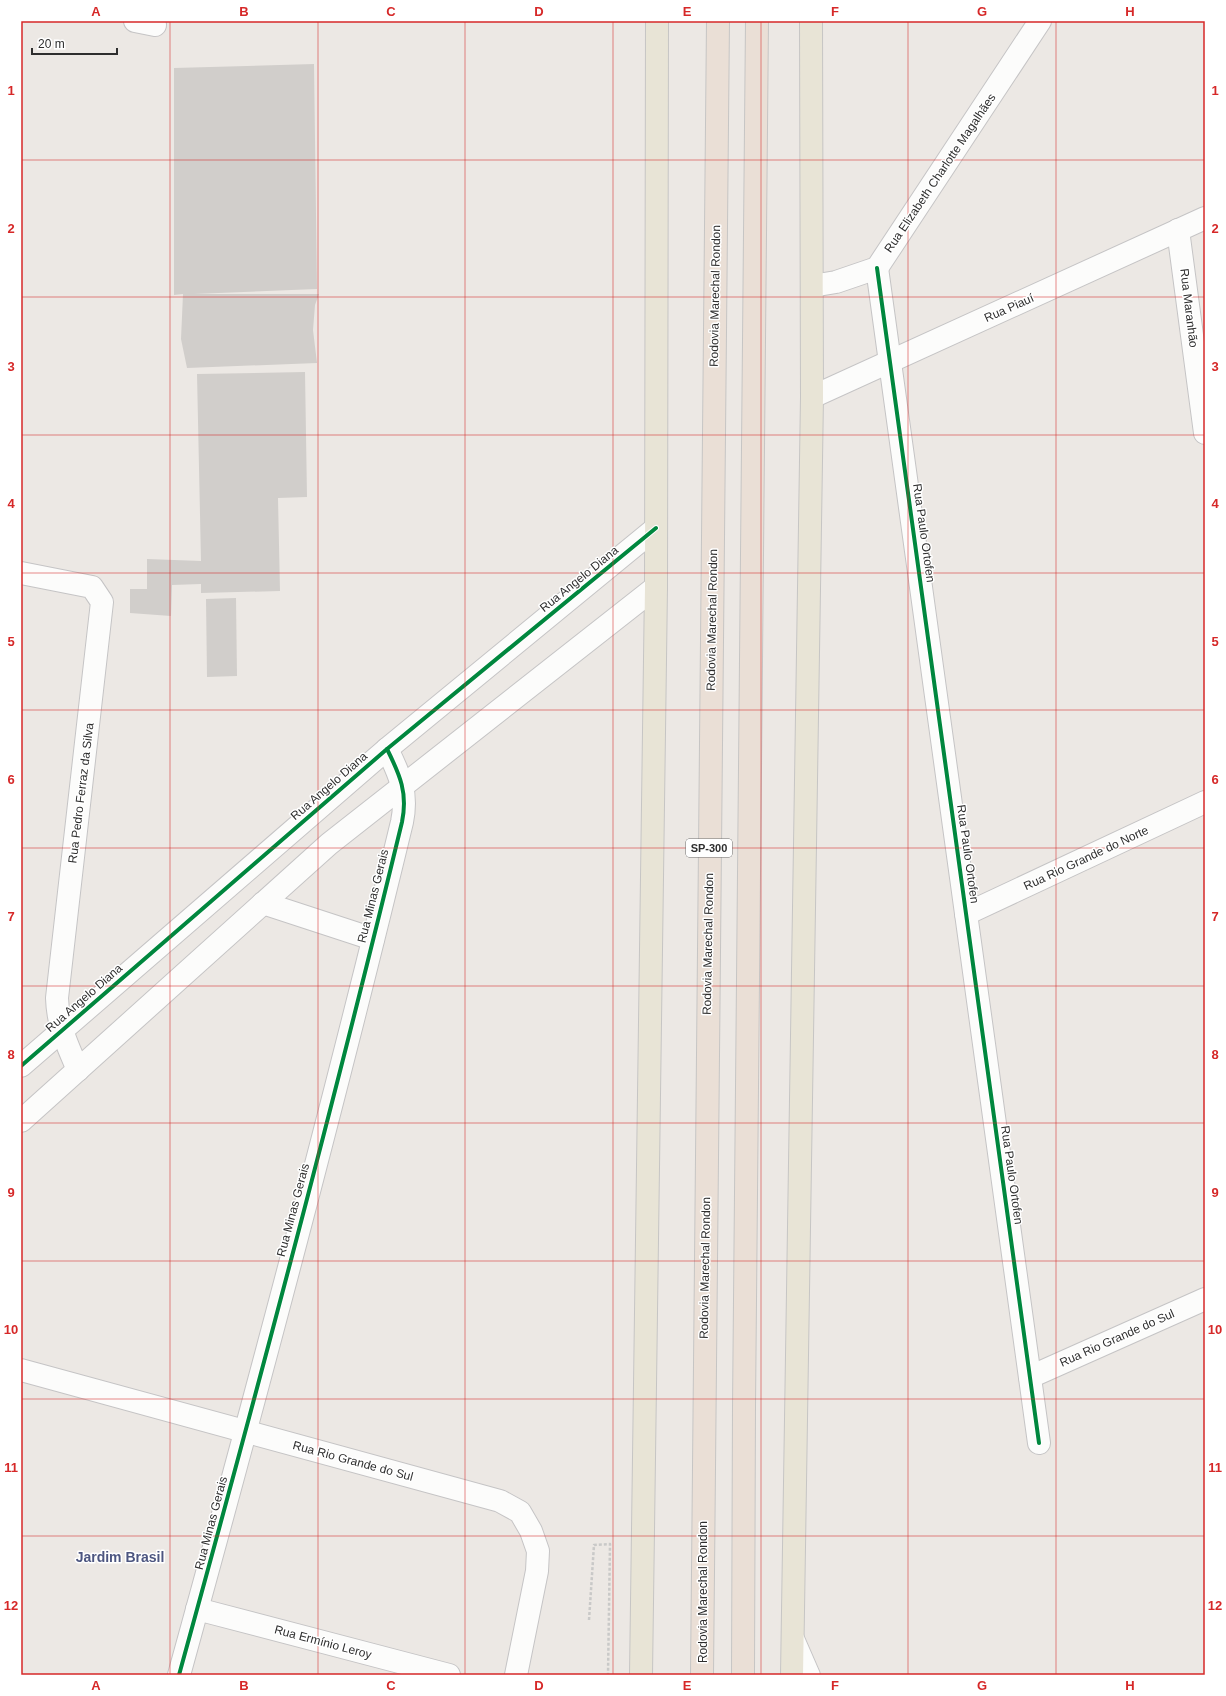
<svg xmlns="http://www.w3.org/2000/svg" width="1226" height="1696" viewBox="0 0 1226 1696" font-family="Arial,sans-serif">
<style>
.building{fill:#d1cecb}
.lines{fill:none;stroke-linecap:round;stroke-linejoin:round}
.lane-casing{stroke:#c5c4c5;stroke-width:18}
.street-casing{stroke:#c5c4c5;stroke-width:24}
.secondary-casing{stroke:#c5c4c5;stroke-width:24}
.primary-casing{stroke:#c6c5c4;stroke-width:24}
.highway-casing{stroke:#c6c5c4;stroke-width:24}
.path{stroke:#c9c9c8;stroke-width:2.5;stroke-dasharray:3 2;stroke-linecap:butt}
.lane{stroke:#fcfcfb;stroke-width:16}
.street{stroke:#fcfcfb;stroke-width:22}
.secondary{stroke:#fcfcfb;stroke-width:22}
.primary{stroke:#e8e4d6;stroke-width:22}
.highway{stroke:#eadfd6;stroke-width:22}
.cycleway-casing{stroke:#fff;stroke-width:6}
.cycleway{stroke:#00873e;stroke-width:4}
.grid{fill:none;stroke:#d62828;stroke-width:1;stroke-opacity:0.55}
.labels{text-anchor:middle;stroke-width:3;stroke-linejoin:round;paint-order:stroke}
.shield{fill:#fff;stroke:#6d6d6d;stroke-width:1}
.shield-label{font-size:11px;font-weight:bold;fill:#2e2e2e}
.street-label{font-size:12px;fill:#2e2e2e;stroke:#fff}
.quarter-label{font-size:14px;font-weight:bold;fill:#4d5680;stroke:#fff}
.neatline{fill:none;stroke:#d62828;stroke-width:1.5}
.grid-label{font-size:13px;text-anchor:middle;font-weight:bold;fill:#d62828}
</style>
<rect width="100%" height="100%" fill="#ece8e4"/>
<!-- building -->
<g class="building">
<path d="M 314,64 L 317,289 L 194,294 L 319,294 L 315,305 L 313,330 L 317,363 L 187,368 L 181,339 L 183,294 L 174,295 L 174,68 Z"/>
<path d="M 305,372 L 307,497 L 278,498 L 280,591 L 201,593 L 201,584 L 172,585 L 171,616 L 130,613 L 130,589 L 147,589 L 147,559 L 201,561 L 197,374 Z"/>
<path d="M 236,598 L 237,676 L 207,677 L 206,599 Z"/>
</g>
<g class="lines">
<!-- lane casing -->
<g class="lane-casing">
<path id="lane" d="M 795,1636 L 812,1675"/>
</g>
<!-- street casing -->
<g class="street-casing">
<g id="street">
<path d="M 135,21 L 155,25"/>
<path d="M 1178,230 L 1205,433"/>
<path d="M 877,268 L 1039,1443"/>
<path d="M 812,286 L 836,282 L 877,268 L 1040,21"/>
<path d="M 812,397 L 1205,218"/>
<path d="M 21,573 L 92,587 L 102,602 L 57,998 C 58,1027 67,1044 78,1070"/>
<path d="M 263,903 L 373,939"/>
<path d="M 966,914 L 1205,802"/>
<path d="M 21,1370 L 500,1501 L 520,1512 L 531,1531 L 538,1551 L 537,1571 L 516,1675"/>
<path d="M 1030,1377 L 1205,1299"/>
<path d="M 197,1609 L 449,1675"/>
<path d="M 179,1675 C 257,1392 333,1108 402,822 C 408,793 400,775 387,749"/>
</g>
</g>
<!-- secondary casing -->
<g class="secondary-casing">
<g id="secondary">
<path d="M 21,1066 L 387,749 L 656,528"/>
<path d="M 21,1121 L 329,844 L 656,587"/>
</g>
</g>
<!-- primary casing -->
<g class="primary-casing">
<g id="primary">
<path d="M 641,1675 L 656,587 L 657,21"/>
<path d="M 792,1675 L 812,397 L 811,21"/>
</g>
</g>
<!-- highway casing -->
<g class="highway-casing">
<g id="highway">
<path d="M 702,1675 L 718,21"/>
<path d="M 743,1675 L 744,1407 L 757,21"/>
</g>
</g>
<!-- path -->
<path class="path" d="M 589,1620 L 594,1545 L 610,1544 L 608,1675"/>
<!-- lane -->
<use href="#lane" class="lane"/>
<!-- street -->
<use href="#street" class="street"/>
<!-- secondary -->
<use href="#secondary" class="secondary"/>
<!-- primary -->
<use href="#primary" class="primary"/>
<!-- highway -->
<use href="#highway" class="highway"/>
<!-- cycleway casing -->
<g class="cycleway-casing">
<g id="cycleway">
<path d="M 877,268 L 1039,1443"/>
<path d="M 21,1066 L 387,749 L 656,528"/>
<path d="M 179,1675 C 257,1392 333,1108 402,822 C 408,793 400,775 387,749"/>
</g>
</g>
<!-- cycleway -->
<use href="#cycleway" class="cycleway"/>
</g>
<!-- grid -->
<path class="grid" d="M 170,21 L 170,1675M 318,21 L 318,1675M 465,21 L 465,1675M 613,21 L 613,1675M 761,21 L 761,1675M 908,21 L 908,1675M 1056,21 L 1056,1675M 21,160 L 1205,160M 21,297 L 1205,297M 21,435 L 1205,435M 21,573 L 1205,573M 21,710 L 1205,710M 21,848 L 1205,848M 21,986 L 1205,986M 21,1123 L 1205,1123M 21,1261 L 1205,1261M 21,1399 L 1205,1399M 21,1536 L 1205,1536"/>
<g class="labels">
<!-- shield labels -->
<rect class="shield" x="686" y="839" width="46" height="18" rx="3"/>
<g class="shield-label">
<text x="709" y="852">SP-300</text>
</g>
<!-- street labels -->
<g class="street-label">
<text transform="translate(940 173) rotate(-56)" y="4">Rua Elizabeth Charlotte Magalhães</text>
<text transform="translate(715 296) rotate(-89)" y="4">Rodovia Marechal Rondon</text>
<text transform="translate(1009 308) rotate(-24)" y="4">Rua Piauí</text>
<text transform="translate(1189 308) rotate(83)" y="4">Rua Maranhão</text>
<text transform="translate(924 533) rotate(82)" y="4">Rua Paulo Ortofen</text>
<text transform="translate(579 579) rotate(-39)" y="4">Rua Angelo Diana</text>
<text transform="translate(712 620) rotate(-89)" y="4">Rodovia Marechal Rondon</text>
<text transform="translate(329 786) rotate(-41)" y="4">Rua Angelo Diana</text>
<text transform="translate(81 793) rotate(-83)" y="4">Rua Pedro Ferraz da Silva</text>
<text transform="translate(968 854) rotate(82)" y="4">Rua Paulo Ortofen</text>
<text transform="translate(1086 858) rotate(-25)" y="4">Rua Rio Grande do Norte</text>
<text transform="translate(373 896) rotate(-76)" y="4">Rua Minas Gerais</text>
<text transform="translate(708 944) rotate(-89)" y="4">Rodovia Marechal Rondon</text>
<text transform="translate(84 998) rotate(-41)" y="4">Rua Angelo Diana</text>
<text transform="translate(1012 1175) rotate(82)" y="4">Rua Paulo Ortofen</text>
<text transform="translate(293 1210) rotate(-75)" y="4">Rua Minas Gerais</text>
<text transform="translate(705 1268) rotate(-89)" y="4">Rodovia Marechal Rondon</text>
<text transform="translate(1117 1338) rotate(-24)" y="4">Rua Rio Grande do Sul</text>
<text transform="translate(353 1461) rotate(15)" y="4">Rua Rio Grande do Sul</text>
<text transform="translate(211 1523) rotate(-75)" y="4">Rua Minas Gerais</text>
<text transform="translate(703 1592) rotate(-90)" y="4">Rodovia Marechal Rondon</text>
<text transform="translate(323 1642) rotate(15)" y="4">Rua Ermínio Leroy</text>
</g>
<!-- quarter labels -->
<g class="quarter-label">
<text x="120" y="1562">Jardim Brasil</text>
</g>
</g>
<!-- border -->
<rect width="1226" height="1696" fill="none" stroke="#ffffff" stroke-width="44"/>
<!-- scale -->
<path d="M32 48v6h85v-6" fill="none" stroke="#2e2e2e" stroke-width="2"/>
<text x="38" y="48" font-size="12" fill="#2e2e2e" stroke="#ffffff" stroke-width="3" paint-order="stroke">20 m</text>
<rect x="22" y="22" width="1182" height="1652" class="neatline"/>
<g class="grid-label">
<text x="96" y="16">A</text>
<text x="244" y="16">B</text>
<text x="391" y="16">C</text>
<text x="539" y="16">D</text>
<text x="687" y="16">E</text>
<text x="835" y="16">F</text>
<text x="982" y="16">G</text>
<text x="1130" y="16">H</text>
<text x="11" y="95">1</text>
<text x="1215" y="95">1</text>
<text x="11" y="233">2</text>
<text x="1215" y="233">2</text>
<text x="11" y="371">3</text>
<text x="1215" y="371">3</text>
<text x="11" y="508">4</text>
<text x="1215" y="508">4</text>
<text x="11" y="646">5</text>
<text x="1215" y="646">5</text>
<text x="11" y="784">6</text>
<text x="1215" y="784">6</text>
<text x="11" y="921">7</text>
<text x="1215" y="921">7</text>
<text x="11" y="1059">8</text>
<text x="1215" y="1059">8</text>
<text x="11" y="1197">9</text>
<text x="1215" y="1197">9</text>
<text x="11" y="1334">10</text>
<text x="1215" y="1334">10</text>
<text x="11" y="1472">11</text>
<text x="1215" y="1472">11</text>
<text x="11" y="1610">12</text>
<text x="1215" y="1610">12</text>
<text x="96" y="1690">A</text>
<text x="244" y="1690">B</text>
<text x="391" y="1690">C</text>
<text x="539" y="1690">D</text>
<text x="687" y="1690">E</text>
<text x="835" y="1690">F</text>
<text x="982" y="1690">G</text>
<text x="1130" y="1690">H</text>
</g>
</svg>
